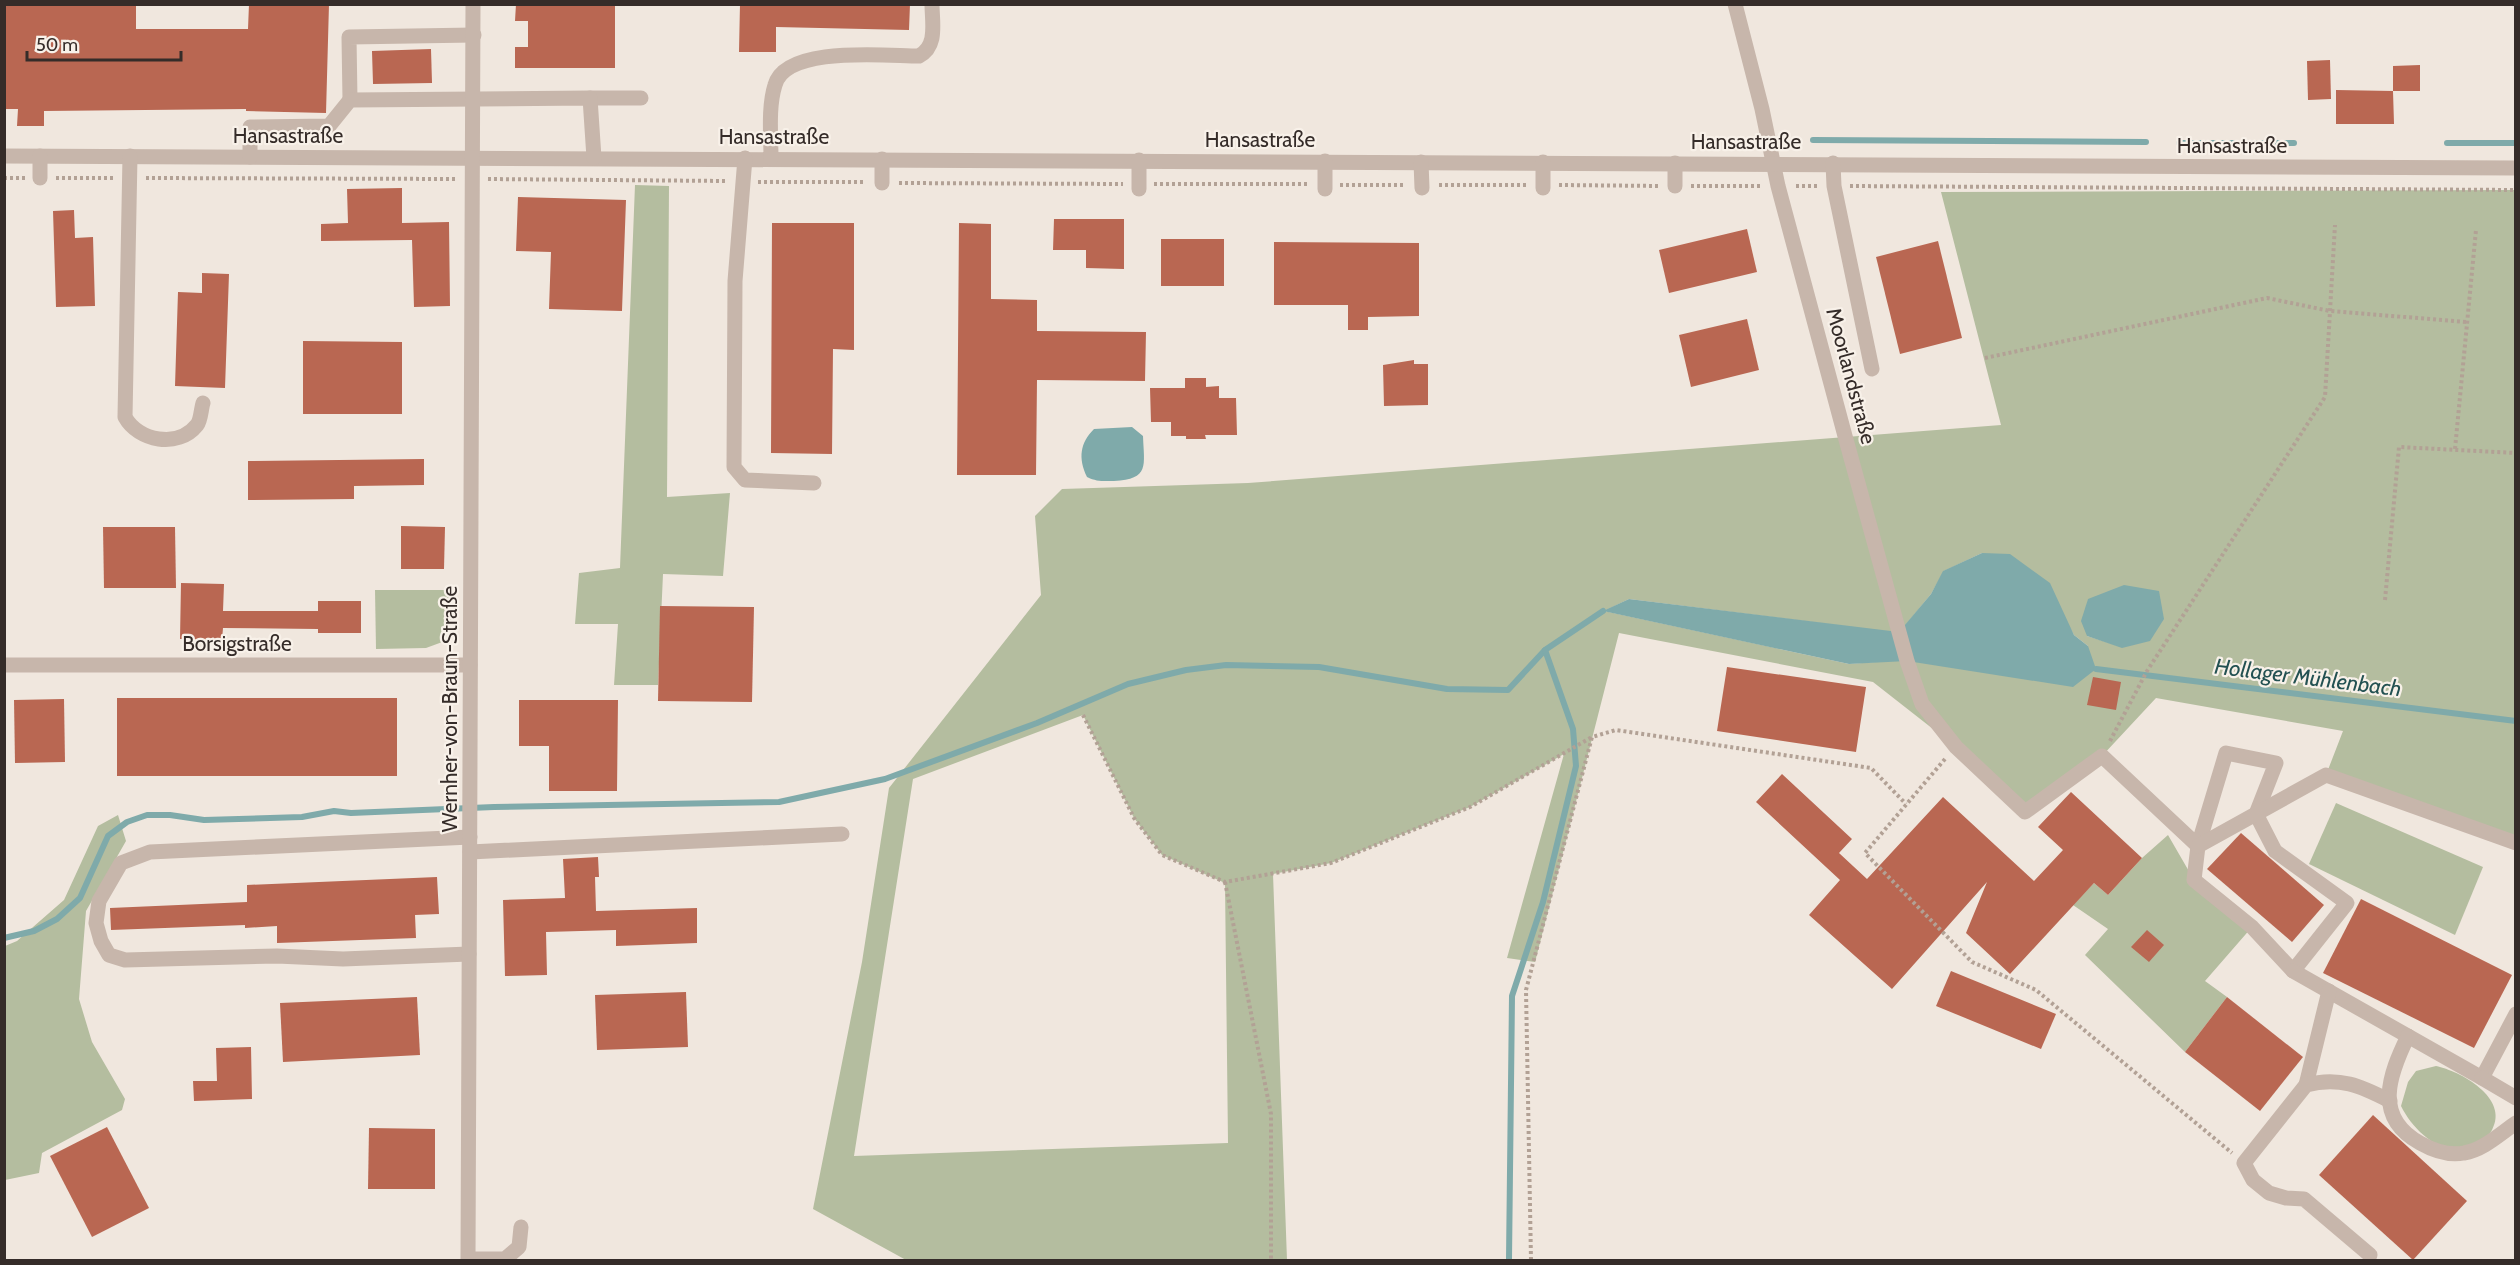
<svg xmlns="http://www.w3.org/2000/svg" width="2520" height="1265" viewBox="0 0 2520 1265" font-family="Cabin,sans-serif">
<style>
.green{fill:#b4bd9f;fill-rule:evenodd}
.water{fill:#7faaaa}
.lines{fill:none;stroke-linecap:round;stroke-linejoin:round}
.stream{stroke:#7faaaa;stroke-width:6}
.building{fill:#b96752}
.path{stroke:#b2a195;stroke-width:4;stroke-dasharray:3 3;stroke-linecap:butt}
.minor{stroke:#c7b6ab;stroke-width:15}
.labels{text-anchor:middle;stroke-width:4.5;stroke-linejoin:round;paint-order:stroke}
.street-label{font-size:21px;fill:#352c29;stroke:#f8f1e9}
.water-label{font-size:22px;font-style:italic;fill:#235152;stroke:#f8f1e9}
</style>
<rect width="100%" height="100%" fill="#f0e7de"/>
<!-- green -->
<g class="green">
<path d="M 635,185 L 669,186 L 667,497 L 730,493 L 723,576 L 663,574 L 658,685 L 614,685 L 618,624 L 575,624 L 579,573 L 620,568 Z"/>
<path d="M 2515,190 L 2515,843 L 2326,775 L 2343,731 L 2156,698 L 2102,756 L 2025,812 L 1956,747 L 1873,682 L 1619,633 L 1535,962 L 1507,958 L 1564,754 L 1470,807 L 1331,863 L 1273,874 L 1287,1260 L 906,1260 L 813,1209 L 862,962 L 889,788 L 1041,595 L 1035,516 L 1062,489 L 1248,483 L 2001,425 L 1941,192 ZM 1982,553 L 2063,615 L 2074,635 L 2088,646 L 1849,664 L 1604,611 L 1629,599 L 1899,633 L 1931,594 L 1944,571 ZM 2088,599 L 2122,647 L 2087,636 ZM 1083,715 L 1134,818 L 1162,855 L 1225,883 L 1228,1143 L 854,1156 L 913,779 Z"/>
<path d="M 375,590 L 451,590 L 452,622 L 445,641 L 426,648 L 376,649 Z"/>
<path d="M 2336,803 L 2483,867 L 2455,935 L 2309,864 Z"/>
<path d="M 118,815 L 126,841 L 86,911 L 79,999 L 92,1042 L 125,1099 L 122,1110 L 42,1153 L 39,1173 L 5,1180 L 5,946 L 17,941 L 64,900 L 98,826 Z"/>
<path d="M 2168,835 L 2194,880 L 2252,927 L 2205,981 L 2227,997 L 2185,1052 L 2085,955 L 2108,929 L 2073,905 L 2094,883 L 2108,895 L 2142,858 Z"/>
<path d="M 2436,1066 C 2460,1071 2510,1098 2492,1130 C 2488,1137 2481,1140 2474,1144 C 2444,1160 2414,1132 2401,1106 L 2408,1082 L 2416,1071 Z"/>
</g>
<!-- water -->
<g class="water">
<path d="M 1132,427 L 1143,436 C 1144,466 1150,479 1114,481 C 1104,481 1097,482 1087,477 C 1078,458 1080,443 1094,429 Z"/>
<path d="M 1982,553 L 2010,554 L 2050,583 L 2074,635 L 2088,646 L 2096,669 L 2073,687 L 1907,661 L 1849,664 L 1603,611 L 1629,599 L 1899,632 L 1931,594 L 1943,571 Z"/>
<path d="M 2124,585 L 2159,591 L 2164,619 L 2150,641 L 2122,648 L 2087,636 L 2081,621 L 2088,599 Z"/>
</g>
<g class="lines">
<!-- stream -->
<g class="stream">
<path d="M 1813,140 L 2146,142"/>
<path d="M 2179,143 L 2294,143"/>
<path d="M 2447,143 L 2516,143"/>
<path d="M 2096,669 L 2516,721"/>
<path d="M 4,938 L 34,931 L 57,919 L 80,898 L 108,836 L 127,822 L 147,815 L 170,815 L 204,820 L 302,817 L 334,811 L 351,813 L 494,807 L 779,802 L 885,779 L 1037,723 L 1128,684 L 1186,670 L 1226,665 L 1319,667 L 1447,689 L 1508,690 L 1545,650 L 1603,611"/>
<path d="M 1509,1260 L 1512,996 L 1543,902 L 1576,766 L 1573,729 L 1545,650"/>
</g>
</g>
<!-- building -->
<g class="building">
<path d="M 4,4 L 136,4 L 136,29 L 248,29 L 249,4 L 329,4 L 326,113 L 246,111 L 246,109 L 44,111 L 44,126 L 17,126 L 18,109 L 4,109 Z"/>
<path d="M 516,4 L 615,4 L 615,68 L 515,68 L 515,47 L 528,47 L 528,21 L 515,21 Z"/>
<path d="M 740,4 L 910,4 L 909,30 L 776,27 L 776,52 L 739,52 Z"/>
<path d="M 431,49 L 432,83 L 373,84 L 372,51 Z"/>
<path d="M 2330,60 L 2331,99 L 2308,100 L 2307,61 Z"/>
<path d="M 2420,65 L 2420,91 L 2393,91 L 2393,66 Z"/>
<path d="M 2336,90 L 2393,91 L 2394,124 L 2336,124 Z"/>
<path d="M 402,188 L 402,223 L 449,222 L 450,306 L 414,307 L 412,240 L 321,241 L 321,224 L 348,223 L 347,189 Z"/>
<path d="M 518,197 L 626,200 L 622,311 L 549,309 L 551,252 L 516,251 Z"/>
<path d="M 74,210 L 75,238 L 93,237 L 95,306 L 56,307 L 53,211 Z"/>
<path d="M 1054,219 L 1124,219 L 1124,269 L 1086,268 L 1086,250 L 1053,250 Z"/>
<path d="M 772,223 L 854,223 L 854,350 L 833,349 L 832,454 L 771,453 Z"/>
<path d="M 959,223 L 991,224 L 991,299 L 1037,300 L 1037,331 L 1146,332 L 1145,381 L 1037,380 L 1036,475 L 957,475 Z"/>
<path d="M 1747,229 L 1757,272 L 1669,293 L 1659,250 Z"/>
<rect x="1161" y="239" width="63" height="47"/>
<path d="M 1938,241 L 1962,338 L 1900,354 L 1876,257 Z"/>
<path d="M 1274,242 L 1419,243 L 1419,316 L 1368,317 L 1368,330 L 1348,330 L 1348,305 L 1274,305 Z"/>
<path d="M 202,273 L 229,274 L 225,388 L 175,386 L 178,292 L 202,293 Z"/>
<path d="M 1747,319 L 1759,370 L 1691,387 L 1679,335 Z"/>
<path d="M 303,341 L 402,342 L 402,414 L 303,414 Z"/>
<path d="M 1414,360 L 1414,364 L 1428,364 L 1428,405 L 1384,406 L 1383,365 Z"/>
<path d="M 1185,378 L 1206,378 L 1206,387 L 1219,386 L 1219,398 L 1236,398 L 1237,435 L 1205,435 L 1206,439 L 1186,439 L 1186,436 L 1171,436 L 1171,422 L 1151,422 L 1150,388 L 1185,388 Z"/>
<path d="M 424,459 L 424,485 L 354,486 L 354,499 L 248,500 L 248,461 Z"/>
<path d="M 401,526 L 445,527 L 444,569 L 401,569 Z"/>
<path d="M 103,527 L 175,527 L 176,588 L 104,588 Z"/>
<path d="M 181,583 L 224,584 L 223,611 L 318,611 L 318,601 L 361,601 L 361,633 L 318,633 L 318,629 L 223,628 L 222,640 L 180,639 Z"/>
<path d="M 660,606 L 754,607 L 752,702 L 658,701 Z"/>
<path d="M 1727,667 L 1866,687 L 1856,752 L 1717,731 Z"/>
<path d="M 2093,677 L 2121,682 L 2116,710 L 2087,705 Z"/>
<rect x="117" y="698" width="280" height="78"/>
<path d="M 64,699 L 65,762 L 15,763 L 14,700 Z"/>
<path d="M 519,700 L 618,700 L 617,791 L 549,791 L 549,746 L 519,746 Z"/>
<path d="M 1782,774 L 1852,839 L 1839,853 L 1867,879 L 1943,797 L 2034,881 L 2063,850 L 2038,827 L 2071,792 L 2142,858 L 2108,895 L 2094,883 L 2010,974 L 1966,933 L 1987,882 L 1892,989 L 1809,915 L 1840,880 L 1756,802 Z"/>
<path d="M 2241,833 L 2324,905 L 2292,942 L 2207,869 Z"/>
<path d="M 598,857 L 599,877 L 595,877 L 596,911 L 697,908 L 697,943 L 616,946 L 616,930 L 546,932 L 547,975 L 505,976 L 503,900 L 565,898 L 563,859 Z"/>
<path d="M 437,877 L 439,914 L 415,915 L 416,938 L 277,943 L 277,926 L 245,928 L 245,925 L 111,930 L 110,908 L 247,902 L 247,885 Z"/>
<path d="M 2361,899 L 2512,975 L 2474,1048 L 2323,973 Z"/>
<path d="M 2147,930 L 2164,945 L 2149,962 L 2131,947 Z"/>
<path d="M 1951,971 L 2056,1014 L 2041,1049 L 1936,1006 Z"/>
<path d="M 686,992 L 688,1047 L 597,1050 L 595,995 Z"/>
<path d="M 417,997 L 420,1055 L 283,1062 L 280,1003 Z"/>
<path d="M 2227,997 L 2303,1057 L 2260,1111 L 2185,1052 Z"/>
<path d="M 251,1047 L 252,1099 L 194,1101 L 193,1081 L 217,1081 L 216,1048 Z"/>
<path d="M 2373,1115 L 2467,1201 L 2413,1260 L 2319,1175 Z"/>
<path d="M 107,1127 L 149,1208 L 92,1237 L 50,1156 Z"/>
<path d="M 369,1128 L 435,1129 L 435,1189 L 368,1189 Z"/>
</g>
<g class="lines">
<!-- path -->
<g class="path">
<path d="M 4,178 L 25,178"/>
<path d="M 56,178 L 115,178"/>
<path d="M 146,178 L 457,179"/>
<path d="M 488,179 L 727,181"/>
<path d="M 758,182 L 865,182"/>
<path d="M 899,183 L 1123,184"/>
<path d="M 1154,184 L 1309,184"/>
<path d="M 1340,185 L 1405,185"/>
<path d="M 1439,185 L 1528,185"/>
<path d="M 1559,185 L 1660,186"/>
<path d="M 1691,186 L 1762,186"/>
<path d="M 1796,186 L 1819,186"/>
<path d="M 1850,186 L 2516,190"/>
<path d="M 1985,358 L 2267,298 L 2330,311 L 2467,322"/>
<path d="M 2455,449 L 2476,230"/>
<path d="M 2385,600 L 2399,447 L 2516,453"/>
<path d="M 1083,715 L 1134,818 L 1162,855 L 1225,882 L 1331,863 L 1470,807 L 1592,737"/>
<path d="M 2110,741 L 2147,671 L 2325,397 L 2335,225"/>
<path d="M 1945,759 L 1865,853 L 1972,962 L 2036,990 L 2232,1153"/>
<path d="M 1225,882 L 1271,1114 L 1271,1260"/>
<path d="M 1531,1260 L 1526,990 L 1592,737 L 1616,730 L 1871,768 L 1906,804"/>
</g>
<!-- minor -->
<g class="minor">
<path d="M 1735,4 L 1762,109 L 1778,186 L 1845,436 L 1907,661 L 1922,704 L 1956,747 L 2025,812 L 2102,756 L 2198,846 L 2194,880 L 2252,927 L 2293,971 L 2347,903 L 2275,851 L 2256,814 L 2276,763 L 2226,753 L 2198,846"/>
<path d="M 590,98 L 641,98"/>
<path d="M 350,100 L 349,37 L 474,35"/>
<path d="M 4,156 L 2516,168"/>
<path d="M 40,156 L 40,178"/>
<path d="M 130,156 L 125,417 C 138,441 178,449 197,425 C 201,420 201,409 203,403"/>
<path d="M 250,157 L 250,127 L 329,126 L 350,100 L 590,98 L 594,158"/>
<path d="M 745,158 L 735,281 L 734,467 L 745,480 L 814,483"/>
<path d="M 771,158 C 771,136 768,107 775,85 C 786,45 886,56 919,56 C 938,46 932,23 932,4"/>
<path d="M 882,159 L 882,183"/>
<path d="M 1139,160 L 1139,189"/>
<path d="M 1325,161 L 1325,189"/>
<path d="M 1421,162 L 1422,188"/>
<path d="M 1675,163 L 1675,186"/>
<path d="M 1833,163 L 1834,186 L 1872,369"/>
<path d="M 1543,188 L 1543,162"/>
<path d="M 4,665 L 470,665"/>
<path d="M 2198,846 L 2326,775 L 2516,843"/>
<path d="M 470,852 L 842,834"/>
<path d="M 469,954 L 343,959 L 277,956 L 125,960 L 109,955 L 101,941 L 96,923 L 99,901 L 121,863 L 150,852 L 470,837"/>
<path d="M 2293,971 L 2482,1078 L 2516,1014"/>
<path d="M 2408,1036 C 2389,1075 2373,1117 2420,1143 C 2434,1151 2448,1156 2464,1153 C 2483,1150 2500,1134 2516,1123"/>
<path d="M 2482,1078 L 2516,1098"/>
<path d="M 2306,1085 L 2329,991"/>
<path d="M 2370,1255 L 2304,1199 L 2286,1198 L 2269,1193 L 2253,1180 L 2244,1163 L 2306,1085 C 2339,1076 2361,1086 2390,1101"/>
<path d="M 469,1259 L 505,1259 L 519,1247 L 521,1227"/>
<path d="M 468,1260 L 473,4"/>
</g>
</g>
<g class="labels">
<!-- street labels -->
<g class="street-label">
<text x="288" y="143">Hansastraße</text>
<text x="774" y="144">Hansastraße</text>
<text x="1260" y="147">Hansastraße</text>
<text x="1746" y="149">Hansastraße</text>
<text x="2232" y="153">Hansastraße</text>
<text transform="translate(1851 376) rotate(75)" y="7">Moorlandstraße</text>
<text x="237" y="651">Borsigstraße</text>
<text transform="translate(450 709) rotate(-90)" y="7">Wernher-von-Braun-Straße</text>
</g>
<!-- water labels -->
<g class="water-label">
<text transform="translate(2308 677) rotate(7)" y="8">Hollager Mühlenbach</text>
</g>
</g>
<!-- border -->
<rect width="2520" height="1265" fill="none" stroke="#352c29" stroke-width="12"/>
<!-- scale -->
<path d="M27 51v9h154v-9" fill="none" stroke="#352c29" stroke-width="3"/>
<text x="36" y="51" font-size="18" fill="#352c29" stroke="#f8f1e9" stroke-width="4.5" paint-order="stroke">50 m</text>
</svg>
